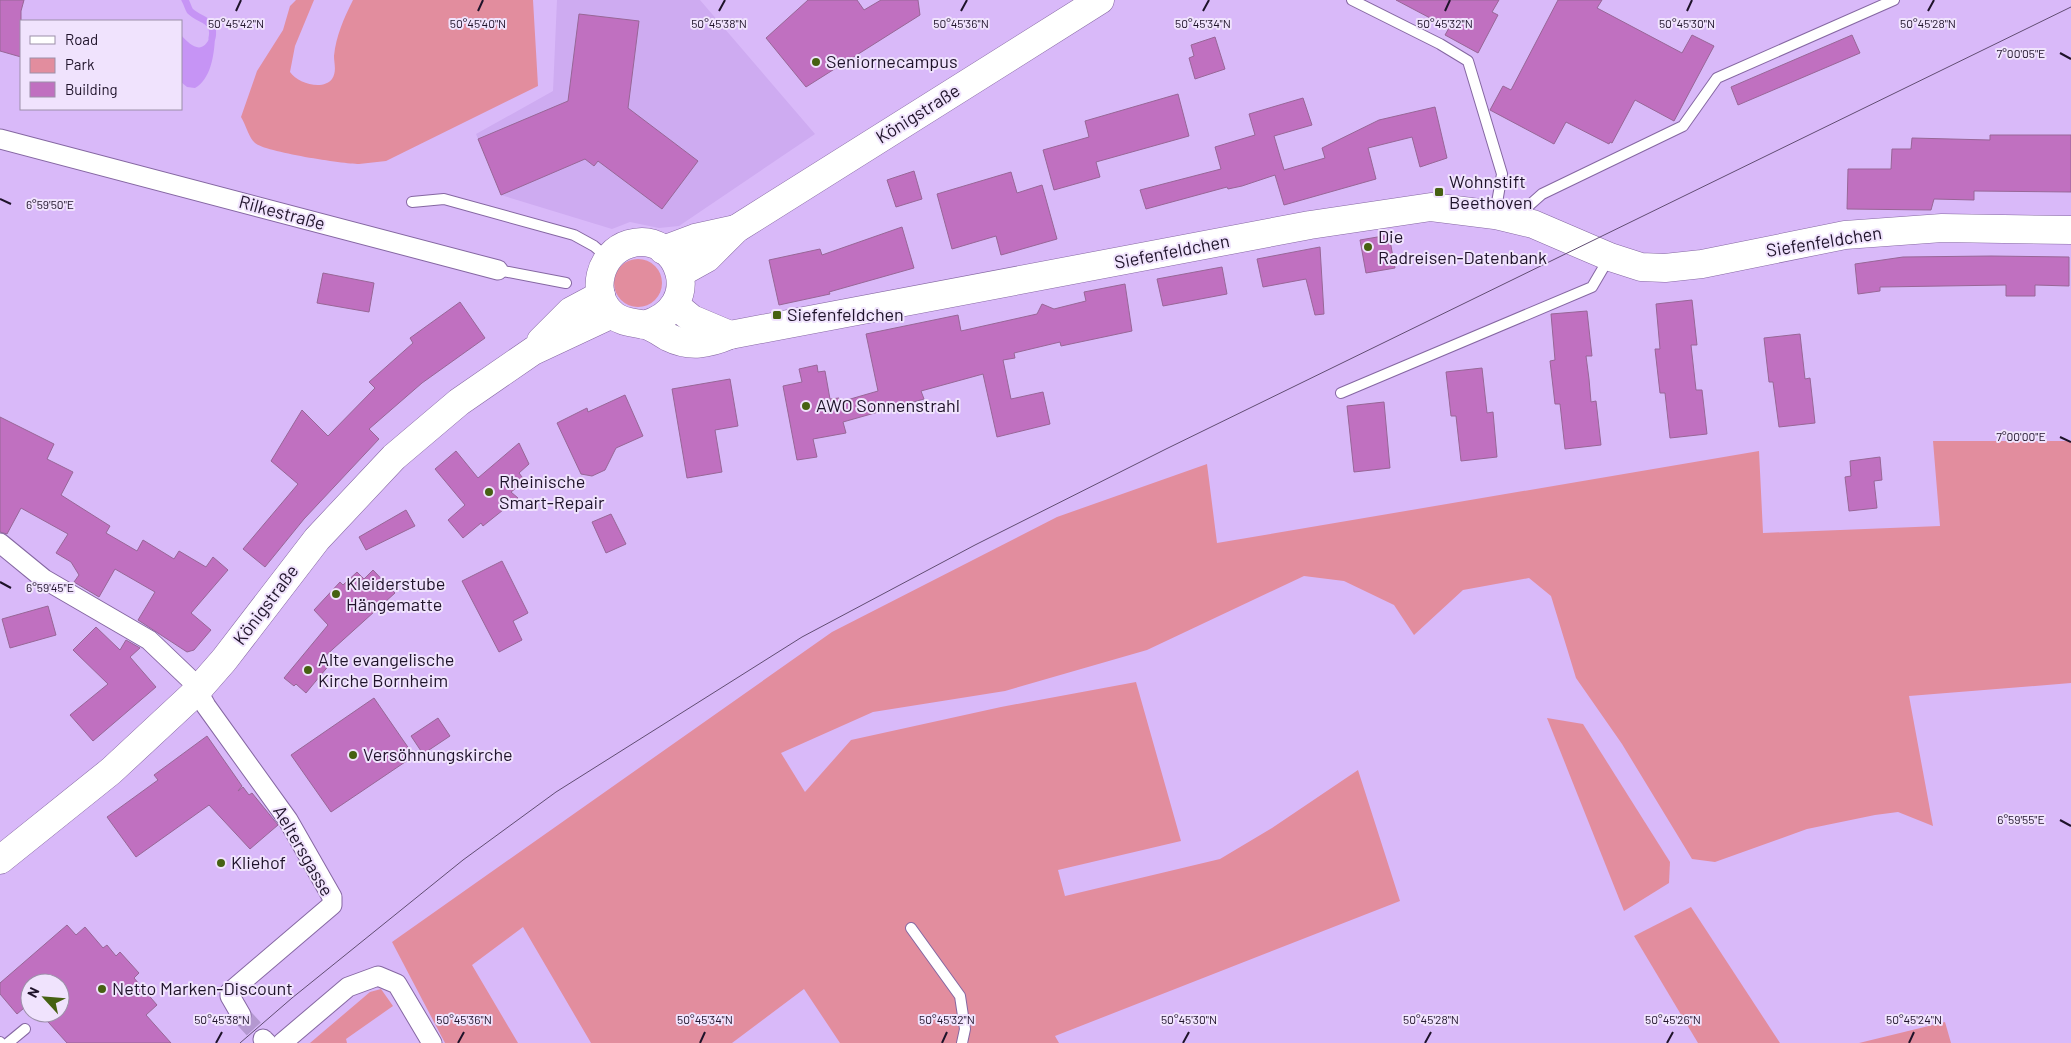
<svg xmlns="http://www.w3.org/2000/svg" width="2071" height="1043" viewBox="0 0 2071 1043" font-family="Barlow,sans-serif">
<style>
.built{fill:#ceabf1}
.green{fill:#e28d9e}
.water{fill:#c694f5}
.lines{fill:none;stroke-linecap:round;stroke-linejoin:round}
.stream{stroke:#c694f5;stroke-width:7}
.building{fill:#c070c0;stroke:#986697}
.street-tunnel{stroke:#b498d0;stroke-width:19;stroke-dasharray:19 9;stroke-linecap:butt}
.lane-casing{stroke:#8567a2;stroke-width:12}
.street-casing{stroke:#8567a2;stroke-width:21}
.secondary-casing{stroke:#8567a2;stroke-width:29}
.lane{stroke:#fff;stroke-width:10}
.street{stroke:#fff;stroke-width:19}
.secondary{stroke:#fff;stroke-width:28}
.tram{stroke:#614d73;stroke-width:1}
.ticks{fill:none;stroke:#1f132a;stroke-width:2}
.poi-dot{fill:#466112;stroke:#f0e3fd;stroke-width:2}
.labels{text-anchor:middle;stroke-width:4;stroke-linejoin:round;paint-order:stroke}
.poi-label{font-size:18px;fill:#1f132a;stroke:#f0e3fd;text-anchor:start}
.street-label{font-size:18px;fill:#1f132a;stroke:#f0e3fd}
.ticks-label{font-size:12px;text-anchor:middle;fill:#1f132a;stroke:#f0e3fd;stroke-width:4;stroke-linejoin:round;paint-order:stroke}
</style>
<rect width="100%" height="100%" fill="#d9b9f9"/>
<!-- built -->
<path class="built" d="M 557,0 L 700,0 L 815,134 L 679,226 L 659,228 L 630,222 L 612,229 L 501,195 L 476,134 L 553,91 Z"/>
<!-- green -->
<g class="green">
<path d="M 296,0 L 314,0 L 295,46 L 290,72 C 297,83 323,91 332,79 C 337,72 334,63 334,56 C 336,36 344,18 353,0 L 533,0 L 538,86 L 386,161 C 377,162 368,163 359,164 C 344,164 265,152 255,143 C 249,138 246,125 241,117 L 257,71 L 283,30 L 290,6 Z"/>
<circle cx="638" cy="283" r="24"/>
<path d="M 1933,441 L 2071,441 L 2071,683 L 1909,696 L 1933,826 L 1898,812 L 1875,815 L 1807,829 L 1715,862 L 1692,859 L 1622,744 L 1576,678 L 1551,596 L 1529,578 L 1463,590 L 1414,635 L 1394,605 L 1344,581 L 1304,576 L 1147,650 L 1005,691 L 873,712 L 781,753 L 805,792 L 851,740 L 1001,707 L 1136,682 L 1181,841 L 1058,870 L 1065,896 L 1220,859 L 1272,828 L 1358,770 L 1400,901 L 1055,1036 L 1059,1043 L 840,1043 L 804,989 L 732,1043 L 591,1043 L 523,927 L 472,965 L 518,1043 L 445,1043 L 392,942 L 832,632 L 1057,517 L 1207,464 L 1217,543 L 1759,451 L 1763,533 L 1940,526 Z"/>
<path d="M 1547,718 L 1583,724 L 1670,862 L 1669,883 L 1624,911 Z"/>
<path d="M 1691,907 L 1780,1043 L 1698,1043 L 1634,936 Z"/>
<path d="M 381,989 L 393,1006 L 346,1039 L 347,1043 L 310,1043 L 370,992 Z"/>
<path d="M 1945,1022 L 1951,1043 L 1859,1043 Z"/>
</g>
<!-- water -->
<path class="water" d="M 181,35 C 190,45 202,56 210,37 L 215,38 C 214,55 211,79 195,88 L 187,87 L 181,82 Z"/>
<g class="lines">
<!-- stream -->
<path class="stream" d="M 185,0 C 187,3 188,8 190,11 C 200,21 216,19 212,38"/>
</g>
<!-- building -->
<g class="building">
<path d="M 0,0 L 24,0 L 21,11 L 21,57 L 0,51 Z"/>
<path d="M 808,0 L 857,0 L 864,10 L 881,0 L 918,0 L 920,15 L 806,87 L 766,38 Z"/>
<path d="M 1396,0 L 1499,0 L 1492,12 L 1498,15 L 1478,53 L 1445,35 L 1449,28 Z"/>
<path d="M 1558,0 L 1602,0 L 1597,8 L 1682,53 L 1692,35 L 1714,46 L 1674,121 L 1635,100 L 1612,143 L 1610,142 L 1609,144 L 1566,122 L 1554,144 L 1490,110 L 1503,86 L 1511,90 Z"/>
<path d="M 579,14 L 639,21 L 628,108 L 698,161 L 662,209 L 598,161 L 594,166 L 585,159 L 501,195 L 478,139 L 568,101 Z"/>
<path d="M 1852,35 L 1860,53 L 1738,105 L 1731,87 Z"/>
<path d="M 1215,37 L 1225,69 L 1195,79 L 1189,58 L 1194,56 L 1191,45 Z"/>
<path d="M 1178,94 L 1189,136 L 1096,162 L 1100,177 L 1054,190 L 1043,150 L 1089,137 L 1085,121 Z"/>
<path d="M 1303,98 L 1312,125 L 1274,136 L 1284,170 L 1325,158 L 1322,148 L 1379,120 L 1435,107 L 1447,158 L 1420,167 L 1412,137 L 1368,148 L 1376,179 L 1284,205 L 1275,175 L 1242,186 L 1228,189 L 1227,187 L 1146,209 L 1140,190 L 1221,169 L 1215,147 L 1255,135 L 1249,114 Z"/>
<path d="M 1990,135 L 2071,135 L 2071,192 L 1974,191 L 1974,200 L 1934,199 L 1931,210 L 1847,209 L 1848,169 L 1891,169 L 1892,149 L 1911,149 L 1912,138 L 1990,140 Z"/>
<path d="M 914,171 L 922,199 L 896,207 L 887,180 Z"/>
<path d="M 1011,172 L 1017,193 L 1042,185 L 1057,239 L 1001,255 L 996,236 L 952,249 L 937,194 Z"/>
<path d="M 902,227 L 914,268 L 829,292 L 830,294 L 779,305 L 769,260 L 820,249 L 822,255 Z"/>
<path d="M 1389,235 L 1395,268 L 1366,273 L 1360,240 Z"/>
<path d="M 1320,247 L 1324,314 L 1315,315 L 1306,279 L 1263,287 L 1257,259 Z"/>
<path d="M 1991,256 L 2069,257 L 2069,286 L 2035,285 L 2035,296 L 2006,296 L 2006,285 L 1880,287 L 1880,291 L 1858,294 L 1855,264 L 1903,257 Z"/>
<path d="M 1222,267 L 1227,294 L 1163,306 L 1157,279 Z"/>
<path d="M 323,273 L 374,283 L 369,312 L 317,303 Z"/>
<path d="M 1125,284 L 1132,331 L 1061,346 L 1060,342 L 1014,353 L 1015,358 L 1003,360 L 1011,399 L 1043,392 L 1050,424 L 997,437 L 983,374 L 921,391 L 924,399 L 843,422 L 846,433 L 813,439 L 817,457 L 797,460 L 783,386 L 802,382 L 799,369 L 817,365 L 818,372 L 825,371 L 830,399 L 839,398 L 840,402 L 878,391 L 866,334 L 958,315 L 961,331 L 1037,314 L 1042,304 L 1054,309 L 1086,301 L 1084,292 Z"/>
<path d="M 1692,300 L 1697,345 L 1691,345 L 1696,390 L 1702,390 L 1707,434 L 1670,438 L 1665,393 L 1660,393 L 1655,349 L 1660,349 L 1656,304 Z"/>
<path d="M 460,302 L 485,338 L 422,383 L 369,429 L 379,439 L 304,519 L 265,567 L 243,549 L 298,484 L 271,461 L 302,410 L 328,436 L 375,388 L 369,382 L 413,343 L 410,338 Z"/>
<path d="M 1587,311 L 1592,356 L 1586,356 L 1589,379 L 1591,402 L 1596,401 L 1601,445 L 1565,449 L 1560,404 L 1555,404 L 1550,361 L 1555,360 L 1551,314 Z"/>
<path d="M 1800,334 L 1805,379 L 1810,378 L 1815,423 L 1779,427 L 1773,382 L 1769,382 L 1764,338 Z"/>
<path d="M 1482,368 L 1487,413 L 1493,412 L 1497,457 L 1461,461 L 1456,416 L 1451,416 L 1446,372 Z"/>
<path d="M 730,379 L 738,426 L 715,430 L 722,472 L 687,478 L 672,389 Z"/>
<path d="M 625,395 L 643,436 L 616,448 L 605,470 L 592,476 L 581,474 L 557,423 L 587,408 L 588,412 Z"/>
<path d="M 1384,402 L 1390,468 L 1354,472 L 1347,406 Z"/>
<path d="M 0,417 L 54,444 L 47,459 L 73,472 L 61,495 L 110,526 L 106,533 L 137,551 L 143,540 L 174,559 L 179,551 L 206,567 L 213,557 L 228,570 L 191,613 L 211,630 L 194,650 L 187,652 L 138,620 L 155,592 L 115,569 L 99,597 L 74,582 L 79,575 L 71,562 L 56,553 L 68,534 L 21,508 L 7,534 L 0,532 Z"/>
<path d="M 519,443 L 529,464 L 519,473 L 525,481 L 511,492 L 518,498 L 483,526 L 481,523 L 463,538 L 448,520 L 465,505 L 435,469 L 456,451 L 478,478 Z"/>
<path d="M 1880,457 L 1882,480 L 1874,481 L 1877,508 L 1849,511 L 1845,477 L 1851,476 L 1850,461 Z"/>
<path d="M 406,510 L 415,526 L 366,550 L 359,537 Z"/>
<path d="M 611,514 L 626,544 L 606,553 L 592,522 Z"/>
<path d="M 502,561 L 528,613 L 513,621 L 522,640 L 499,652 L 462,581 Z"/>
<path d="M 373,570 L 395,593 L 323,658 L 330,664 L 306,693 L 296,684 L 294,686 L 284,678 L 328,625 L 314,610 L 340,582 L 343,585 L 357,572 L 364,579 Z"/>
<path d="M 48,606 L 56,635 L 10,648 L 2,619 Z"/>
<path d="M 96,627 L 120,650 L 126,640 L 140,648 L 130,657 L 156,687 L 93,741 L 70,715 L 108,684 L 73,650 Z"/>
<path d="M 374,698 L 414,756 L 331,812 L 291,755 Z"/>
<path d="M 438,718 L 450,736 L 423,754 L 411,736 Z"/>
<path d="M 207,736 L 242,786 L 238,791 L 243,787 L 249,795 L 252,793 L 278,825 L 250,849 L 209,805 L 136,857 L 107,817 L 158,780 L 154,775 Z"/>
<path d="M 67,925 L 76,935 L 85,927 L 103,948 L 107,945 L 116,956 L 120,952 L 139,973 L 134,978 L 157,1005 L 146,1015 L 171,1043 L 67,1043 L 40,1013 L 60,1013 L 60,983 L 30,983 L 30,1003 L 17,1014 L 0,994 L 0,983 Z"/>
</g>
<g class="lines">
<!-- street-tunnel -->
<path class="street-tunnel" d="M 241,1015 L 263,1039"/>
<!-- lane casing -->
<g class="lane-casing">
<g id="lane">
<path d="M 1352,0 L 1440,44 L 1468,61 L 1502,174 L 1495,214"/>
<path d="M 412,202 L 444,199 L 574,235 L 594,246 L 608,258"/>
<path d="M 1516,217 L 1542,194 L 1683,126 L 1717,78 L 1894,0"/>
<path d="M 498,270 L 566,283"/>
<path d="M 1341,393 L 1592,287 L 1609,258"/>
<path d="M 911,928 L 960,996 L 965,1029 L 962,1043"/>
<path d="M 0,1042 L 1,1043"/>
<path d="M 8,1043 L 25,1029"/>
</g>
</g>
<!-- street casing -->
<g class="street-casing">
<g id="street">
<path d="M 0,139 L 498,270"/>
<path d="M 0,543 L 44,579 L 149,640 L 192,681 L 206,706 L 288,820 L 332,897 L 332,905 L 230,992 L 230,996 L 241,1015"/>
<path d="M 263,1039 L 267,1043"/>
<path d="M 282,1043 L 348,987 L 378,976 L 397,984 L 432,1043"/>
</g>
</g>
<!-- secondary casing -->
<g class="secondary-casing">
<g id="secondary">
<path d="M 663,250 L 695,238 L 736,229"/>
<path d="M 680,273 L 707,258 L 736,229 L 1100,0"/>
<path d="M 675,305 L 692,319 L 730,335"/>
<path d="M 644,325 C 707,308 680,229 629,244 C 599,253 589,294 613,315 C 623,323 633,322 645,325 C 653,327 661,333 668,337 C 690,348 709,344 730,335 L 1310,225 L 1431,207 L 1495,215 L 1533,224 L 1610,257 L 1641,267 L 1665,268 L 1702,264 L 1845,235 L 1942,228 L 2071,230"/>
<path d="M 541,341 L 571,311 L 601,295"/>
<path d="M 0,860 L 111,771 L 196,692 L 224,660 L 317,539 L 394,457 L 459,402 L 533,351 L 612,314"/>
</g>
</g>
<!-- lane -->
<use href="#lane" class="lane"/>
<!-- street -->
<use href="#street" class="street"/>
<!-- secondary -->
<use href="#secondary" class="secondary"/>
<!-- tram -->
<path class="tram" d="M 240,1043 L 292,998 L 463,860 L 556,792 L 802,637 L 975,545 L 1166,449 L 2071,7"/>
</g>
<!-- ticks -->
<path class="ticks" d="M 236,11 L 241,0M 478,11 L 483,0M 719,11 L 725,0M 961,11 L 967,0M 1203,11 L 1209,0M 1445,11 L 1450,0M 1687,11 L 1692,0M 1928,11 L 1934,0M 2060,53 L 2071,59M 0,199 L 11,204M 2060,437 L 2071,442M 0,582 L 11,588M 2060,820 L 2071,826M 216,1043 L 222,1032M 458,1043 L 464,1032M 700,1043 L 705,1032M 942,1043 L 947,1032M 1183,1043 L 1189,1032M 1425,1043 L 1431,1032M 1667,1043 L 1673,1032M 1909,1043 L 1914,1032"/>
<!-- markers -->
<g class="poi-dot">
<circle cx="816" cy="62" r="5"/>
<rect x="1434" y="187" width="10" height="10" rx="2.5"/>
<circle cx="1368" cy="247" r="5"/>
<rect x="772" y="310" width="10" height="10" rx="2.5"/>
<circle cx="806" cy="406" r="5"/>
<circle cx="489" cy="492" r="5"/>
<circle cx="336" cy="594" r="5"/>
<circle cx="308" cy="670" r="5"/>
<circle cx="353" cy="755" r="5"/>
<circle cx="221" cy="863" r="5"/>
<circle cx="102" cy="989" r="5"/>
</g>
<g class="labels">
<!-- poi labels -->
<g class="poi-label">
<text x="826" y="68">Seniornecampus</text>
<text x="1449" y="188">Wohnstift<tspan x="1449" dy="21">Beethoven</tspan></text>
<text x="1378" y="243">Die<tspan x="1378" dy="21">Radreisen-Datenbank</tspan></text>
<text x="787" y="321">Siefenfeldchen</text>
<text x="816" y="412">AWO Sonnenstrahl</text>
<text x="499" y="488">Rheinische<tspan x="499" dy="21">Smart-Repair</tspan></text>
<text x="346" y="590">Kleiderstube<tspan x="346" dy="21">Hängematte</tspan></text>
<text x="318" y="666">Alte evangelische<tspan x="318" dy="21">Kirche Bornheim</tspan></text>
<text x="363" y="761">Versöhnungskirche</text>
<text x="231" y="869">Kliehof</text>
<text x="112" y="995">Netto Marken-Discount</text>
</g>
<!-- street labels -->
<g class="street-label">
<text transform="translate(918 114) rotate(-32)" y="6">Königstraße</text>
<text transform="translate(282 213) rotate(15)" y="6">Rilkestraße</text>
<text transform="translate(1824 242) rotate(-9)" y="6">Siefenfeldchen</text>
<text transform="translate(1172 252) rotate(-11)" y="6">Siefenfeldchen</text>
<text transform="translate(266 605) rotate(-53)" y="6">Königstraße</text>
<text transform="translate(303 851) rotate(60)" y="6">Aeltersgasse</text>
</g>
</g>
<g class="ticks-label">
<text x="236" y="28">50°45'42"N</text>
<text x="478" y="28">50°45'40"N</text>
<text x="719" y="28">50°45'38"N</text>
<text x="961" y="28">50°45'36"N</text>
<text x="1203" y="28">50°45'34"N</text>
<text x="1445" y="28">50°45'32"N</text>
<text x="1687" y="28">50°45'30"N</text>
<text x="1928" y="28">50°45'28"N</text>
<text x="2021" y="58">7°00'05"E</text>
<text x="50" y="209">6°59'50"E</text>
<text x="2021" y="441">7°00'00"E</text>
<text x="50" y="592">6°59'45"E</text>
<text x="2021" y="824">6°59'55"E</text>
<text x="222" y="1024">50°45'38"N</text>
<text x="464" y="1024">50°45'36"N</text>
<text x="705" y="1024">50°45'34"N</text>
<text x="947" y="1024">50°45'32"N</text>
<text x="1189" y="1024">50°45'30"N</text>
<text x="1431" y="1024">50°45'28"N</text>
<text x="1673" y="1024">50°45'26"N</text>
<text x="1914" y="1024">50°45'24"N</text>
</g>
<!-- legend -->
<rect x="20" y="20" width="162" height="90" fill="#f0e3fd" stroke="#9c90a9"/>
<rect x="30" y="36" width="25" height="8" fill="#ffffff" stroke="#9c90a9"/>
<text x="65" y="45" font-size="15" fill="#1f132a">Road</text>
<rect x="30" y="58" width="25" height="15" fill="#e28d9e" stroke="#9c90a9"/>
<text x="65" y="70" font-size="15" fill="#1f132a">Park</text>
<rect x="30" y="82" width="25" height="15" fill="#c070c0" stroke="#9c90a9"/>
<text x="65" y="95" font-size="15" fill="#1f132a">Building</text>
<!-- north arrow -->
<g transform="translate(45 998) rotate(296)"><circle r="24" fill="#f0e3fd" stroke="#9c90a9"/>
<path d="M0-4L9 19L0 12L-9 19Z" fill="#466112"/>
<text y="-8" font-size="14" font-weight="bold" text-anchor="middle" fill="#1f132a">N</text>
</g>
</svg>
